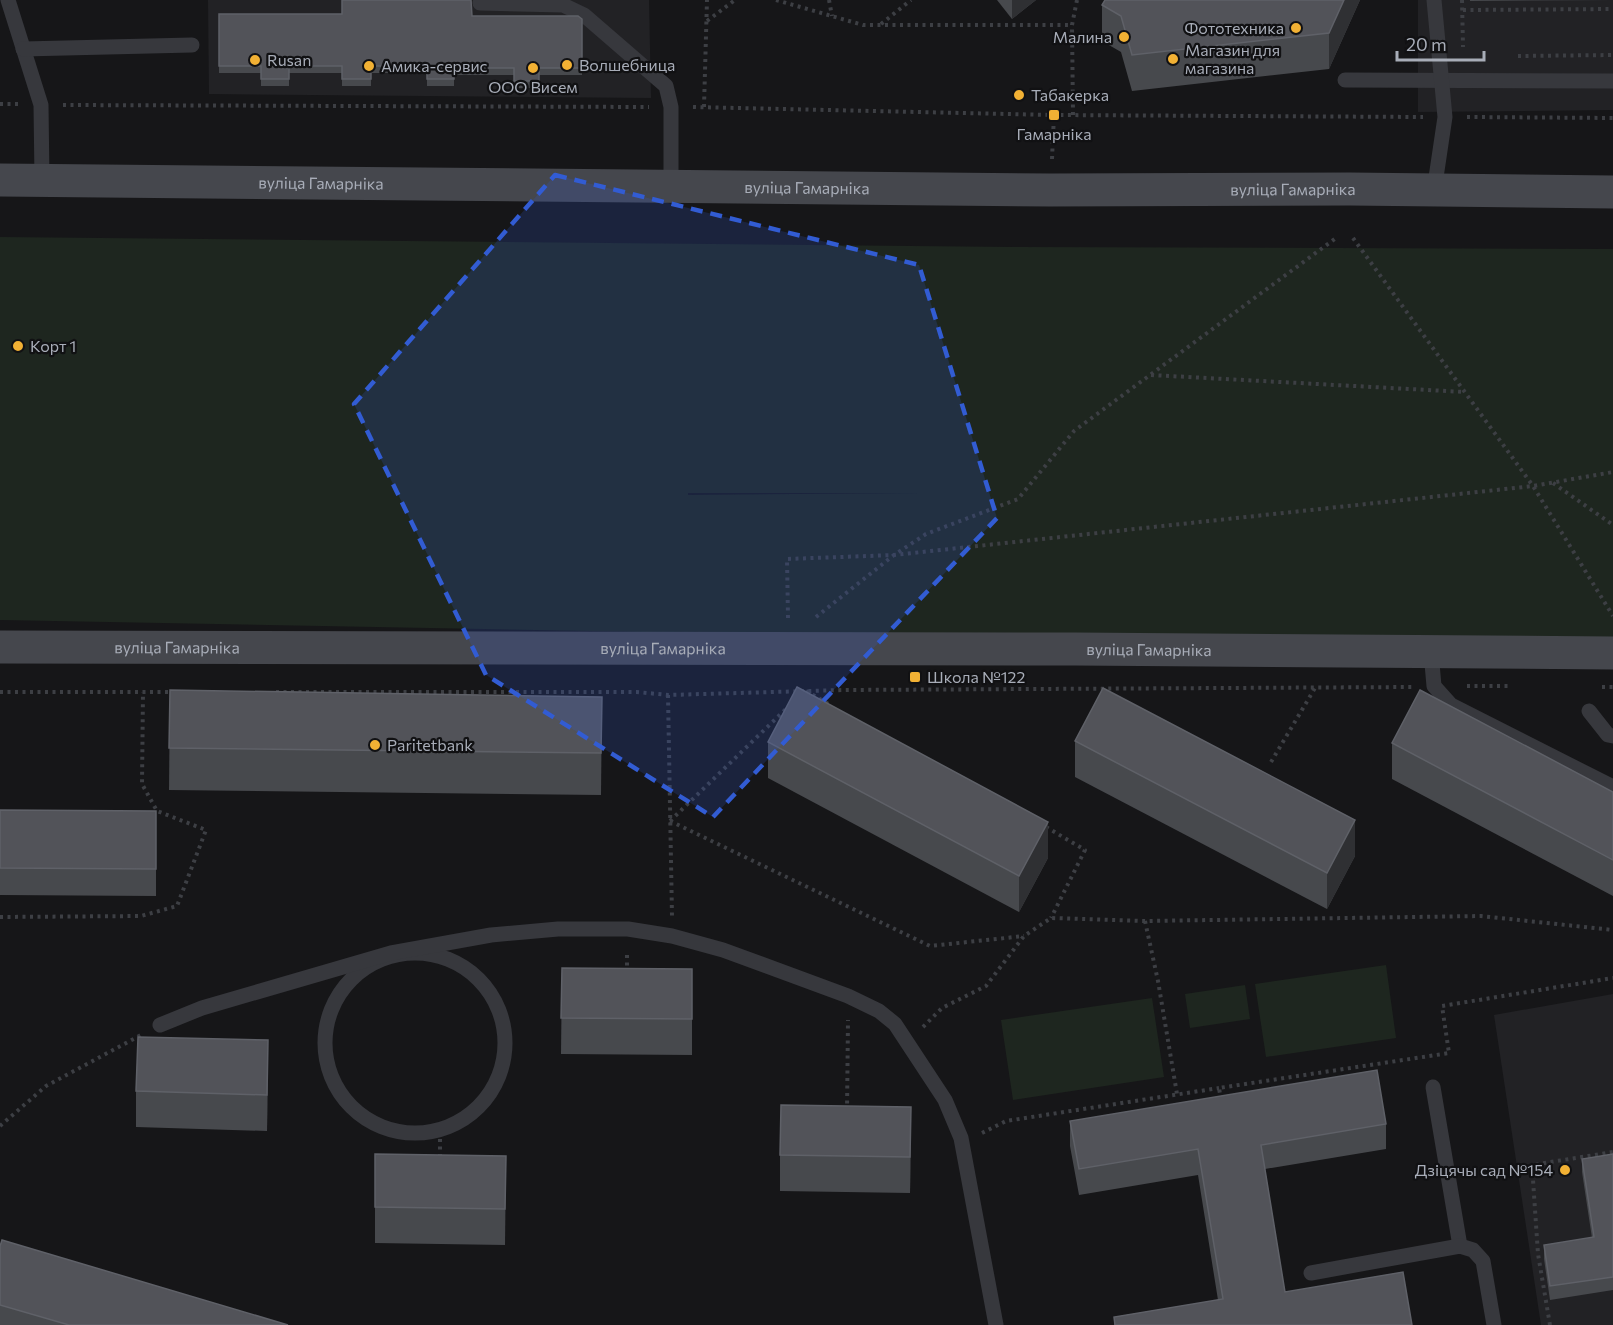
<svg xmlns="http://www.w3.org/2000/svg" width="1613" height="1325" viewBox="0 0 1613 1325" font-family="Commissioner,sans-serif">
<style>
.built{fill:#222225}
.green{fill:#1e261f;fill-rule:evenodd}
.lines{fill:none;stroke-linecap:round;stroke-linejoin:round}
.path{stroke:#3d3f44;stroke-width:4;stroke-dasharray:3 4.5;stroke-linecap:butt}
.lane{stroke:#37383d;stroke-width:15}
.secondary{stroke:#45474d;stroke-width:33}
.wall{fill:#47494d}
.shaded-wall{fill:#2f3033}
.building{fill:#525359;stroke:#5f6168;stroke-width:1.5}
.marked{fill:#325cd3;fill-opacity:0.2;stroke:#325cd3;stroke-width:4.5;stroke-dasharray:12 8;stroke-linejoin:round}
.poi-dot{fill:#f2b134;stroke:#111113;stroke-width:2}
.labels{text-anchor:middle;stroke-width:4.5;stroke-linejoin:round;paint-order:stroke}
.poi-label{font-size:16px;fill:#a8adb8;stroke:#111113;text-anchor:start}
.street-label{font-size:16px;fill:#a8adb8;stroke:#111113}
</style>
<rect width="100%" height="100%" fill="#161618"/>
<!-- built -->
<g class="built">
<path d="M 208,0 L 649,0 L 651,98 L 209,94 Z"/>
<path d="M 1418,0 L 1613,0 L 1613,110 L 1418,112 Z"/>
<path d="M 1613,994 L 1613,1325 L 1541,1325 L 1494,1015 Z"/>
</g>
<!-- green -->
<g class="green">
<path d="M 0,237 L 1013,247 L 1613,249 L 1613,639 L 958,638 L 0,620 ZM 688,493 L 921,493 L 688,495 Z"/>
<path d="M 1386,965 L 1396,1038 L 1266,1057 L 1255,984 Z"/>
<path d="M 1245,985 L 1250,1019 L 1190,1028 L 1185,994 Z"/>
<path d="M 1152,998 L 1164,1077 L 1013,1100 L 1001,1020 Z"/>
</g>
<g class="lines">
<!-- path -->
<g class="path">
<path d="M 776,0 L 863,25 L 1072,25"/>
<path d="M 829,0 L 832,16"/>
<path d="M 1462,0 L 1463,47"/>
<path d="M 1463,10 L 1613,9"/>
<path d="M 707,21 L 735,0"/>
<path d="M 881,24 L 911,0"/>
<path d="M 1518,56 L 1613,55"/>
<path d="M 0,104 L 19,104"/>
<path d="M 63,105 L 649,107"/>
<path d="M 693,107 L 1054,115 L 1423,117"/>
<path d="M 704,107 L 707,0"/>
<path d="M 1073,115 L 1072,25 L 1077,0"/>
<path d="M 1467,117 L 1613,118"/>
<path d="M 1052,159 L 1054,115"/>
<path d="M 1353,238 L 1533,486 L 1613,616"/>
<path d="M 1151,375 L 1465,392"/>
<path d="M 1553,483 L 1613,525"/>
<path d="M 816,617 L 894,555 L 926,534 L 1018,499 L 1074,431 L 1336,238"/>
<path d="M 788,618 L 787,559 L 894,555 L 1533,486 L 1613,472"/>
<path d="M 1467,686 L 1510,686"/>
<path d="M 1602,687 L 1613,687"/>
<path d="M 806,691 L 830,705"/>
<path d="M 0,692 L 172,692"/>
<path d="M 276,692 L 637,692 L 668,695 L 843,690 L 1414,687"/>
<path d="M 668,695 L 672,916"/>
<path d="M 1271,762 L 1315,688"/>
<path d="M 670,821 L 930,946 L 1024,936"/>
<path d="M 670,821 L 787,708"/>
<path d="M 1046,827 L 1085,850 L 1051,918"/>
<path d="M 0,917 L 141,916 L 177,906 L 206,830 L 157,811 L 142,784 L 143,692"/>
<path d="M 1145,921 L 1158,981 L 1177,1094"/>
<path d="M 627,973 L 627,951"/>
<path d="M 923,1027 L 942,1008 L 986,986 L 1024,936 L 1051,918 L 1145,921 L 1481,916 L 1613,930"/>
<path d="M 1221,1100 L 1219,1088 L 1449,1053 L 1442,1006 L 1613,978"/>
<path d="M 847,1111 L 848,1020"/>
<path d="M 0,1126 L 46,1086 L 141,1035"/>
<path d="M 982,1133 L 1006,1121 L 1219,1088"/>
<path d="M 440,1157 L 440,1130"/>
<path d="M 1550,1325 L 1538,1254 L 1532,1165 L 1613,1152"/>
</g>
<!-- lane -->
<g class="lane">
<path d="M 8,0 L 41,105 L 42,180"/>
<path d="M 480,3 L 563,5 L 584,15 L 666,86 L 671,107 L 671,185"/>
<path d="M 23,49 L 192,45"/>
<path d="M 1345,80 L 1613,81"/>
<path d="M 1434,191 L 1445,117 L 1434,0"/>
<path d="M 1431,652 L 1434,686 L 1451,705 L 1613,787"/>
<path d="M 1589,711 L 1608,735 L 1613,736"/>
<circle cx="415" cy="1043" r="90"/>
<path d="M 160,1025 L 202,1008 L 391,953 L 491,935 L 558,929 L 628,929 L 672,936 L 723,950 L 848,996 L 879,1011 L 895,1024 L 945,1100 L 961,1138 L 996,1325"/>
<path d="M 1433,1087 L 1460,1246"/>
<path d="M 1311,1273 L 1460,1246 L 1473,1250 L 1483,1261 L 1494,1325"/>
</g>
<!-- secondary -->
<g class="secondary">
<path id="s1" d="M 0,180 L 1050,190 L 1350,189 L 1613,192"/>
<path id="s2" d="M 0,647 L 1075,649 L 1613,653"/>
</g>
</g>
<!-- wall -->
<g class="wall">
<path d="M 997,0 L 1036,0 L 1012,19 Z"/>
<path d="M 1105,0 L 1360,0 L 1329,69 L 1132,91 L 1121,52 L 1102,41 L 1102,5 Z"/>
<path d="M 1470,0 L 1613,0 L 1470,1 Z"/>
<path d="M 219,14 L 472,16 L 582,19 L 582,75 L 539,75 L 539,88 L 514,88 L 514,75 L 454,75 L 454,86 L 427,86 L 427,73 L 371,73 L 371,86 L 342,86 L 342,73 L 289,73 L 289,86 L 261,86 L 261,73 L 219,73 Z"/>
<path d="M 170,690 L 602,697 L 601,795 L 169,790 Z"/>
<path d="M 1075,741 L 1355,856 L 1327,909 L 1075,777 Z"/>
<path d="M 768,742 L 1048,858 L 1019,912 L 768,778 Z"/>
<path d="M 1392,743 L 1613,792 L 1613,896 L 1392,779 Z"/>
<path d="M 0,810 L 156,811 L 156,896 L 0,895 Z"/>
<path d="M 562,968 L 692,969 L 692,1055 L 561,1054 Z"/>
<path d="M 268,1076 L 267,1131 L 136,1127 L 136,1091 Z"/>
<path d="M 1070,1121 L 1386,1124 L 1386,1149 L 1265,1169 L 1285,1292 L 1412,1325 L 1114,1325 L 1114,1317 L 1218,1300 L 1198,1175 L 1079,1195 L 1070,1146 Z"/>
<path d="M 911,1143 L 910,1193 L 780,1191 L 780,1155 Z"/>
<path d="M 375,1154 L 506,1156 L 505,1245 L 375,1243 Z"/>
<path d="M 1613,1154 L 1613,1290 L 1550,1300 L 1544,1259 L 1544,1245 L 1592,1238 L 1582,1172 L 1582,1159 Z"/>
<path d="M 0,1246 L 288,1325 L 0,1325 Z"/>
</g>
<!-- shaded-wall -->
<g class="shaded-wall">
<path d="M 1012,0 L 1036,0 L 1012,19 Z"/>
<path d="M 1344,0 L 1360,0 L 1329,69 L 1329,33 Z"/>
<path d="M 1355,820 L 1355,856 L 1327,909 L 1327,873 Z"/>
<path d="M 1048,822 L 1048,858 L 1019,912 L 1019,876 Z"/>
<path d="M 268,1040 L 268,1076 L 267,1131 L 267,1095 Z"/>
<path d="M 911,1107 L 911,1143 L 910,1193 L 910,1157 Z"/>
</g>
<!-- building -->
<g class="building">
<path d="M 342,0 L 471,0 L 472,16 L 578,16 L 582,19 L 582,68 L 539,68 L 539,81 L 514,81 L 514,68 L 454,68 L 454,79 L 427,79 L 427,66 L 371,66 L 371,79 L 342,79 L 342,66 L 289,66 L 289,79 L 261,79 L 261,66 L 219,66 L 219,14 L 342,14 Z"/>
<path d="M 1105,0 L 1344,0 L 1329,33 L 1132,55 L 1121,16 L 1102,5 Z"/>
<path d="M 797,687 L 1048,822 L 1019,876 L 768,742 Z"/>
<path d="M 1103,688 L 1355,820 L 1327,873 L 1075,741 Z"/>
<path d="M 170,690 L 602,697 L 601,753 L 169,748 Z"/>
<path d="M 1420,690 L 1613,792 L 1613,860 L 1392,743 Z"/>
<path d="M 0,810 L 156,811 L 156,869 L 0,868 Z"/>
<path d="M 562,968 L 692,969 L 692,1019 L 561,1018 Z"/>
<path d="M 138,1037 L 268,1040 L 267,1095 L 136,1091 Z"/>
<path d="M 1377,1070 L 1386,1124 L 1261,1145 L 1285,1292 L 1403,1272 L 1412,1325 L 1115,1325 L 1114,1317 L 1223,1299 L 1198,1149 L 1079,1169 L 1070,1121 Z"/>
<path d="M 781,1105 L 911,1107 L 910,1157 L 780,1155 Z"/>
<path d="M 375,1154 L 506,1156 L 505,1209 L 375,1207 Z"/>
<path d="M 1613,1154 L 1613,1277 L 1550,1286 L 1544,1245 L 1594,1237 L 1582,1159 Z"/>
<path d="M 2,1240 L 288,1325 L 69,1325 L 0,1305 L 0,1246 Z"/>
</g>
<!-- marked area -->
<path class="marked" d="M 555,175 L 919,265 L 997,518 L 713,817 L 486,675 L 354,404 Z"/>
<!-- markers -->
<g class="poi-dot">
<circle cx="1296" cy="28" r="6"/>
<circle cx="1124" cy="37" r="6"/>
<circle cx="1173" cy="59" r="6"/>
<circle cx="255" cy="60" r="6"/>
<circle cx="567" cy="65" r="6"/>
<circle cx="369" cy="66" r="6"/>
<circle cx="533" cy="68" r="6"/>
<circle cx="1019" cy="95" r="6"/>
<rect x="1048" y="109" width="12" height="12" rx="3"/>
<circle cx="18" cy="346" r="6"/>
<rect x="909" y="671" width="12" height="12" rx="3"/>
<circle cx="375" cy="745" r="6"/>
<circle cx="1565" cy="1170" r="6"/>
</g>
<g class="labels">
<!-- poi labels -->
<g class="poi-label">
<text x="1284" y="34" text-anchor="end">Фототехника</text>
<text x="1112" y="43" text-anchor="end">Малина</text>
<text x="1185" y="56">Магазин для<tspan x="1185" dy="18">магазина</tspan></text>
<text x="267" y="66">Rusan</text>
<text x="579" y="71">Волшебница</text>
<text x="381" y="72">Амика-сервис</text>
<text x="533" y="93" text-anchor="middle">ООО Висем</text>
<text x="1031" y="101">Табакерка</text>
<text x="1054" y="140" text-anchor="middle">Гамарніка</text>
<text x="30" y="352">Корт 1</text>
<text x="927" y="683">Школа №122</text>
<text x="387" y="751">Paritetbank</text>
<text x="1553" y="1176" text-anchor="end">Дзіцячы сад №154</text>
</g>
<!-- street labels -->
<g class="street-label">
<text dy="6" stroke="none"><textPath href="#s1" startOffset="321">вуліца Гамарніка</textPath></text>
<text dy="6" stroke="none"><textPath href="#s1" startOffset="807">вуліца Гамарніка</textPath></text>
<text dy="6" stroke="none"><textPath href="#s1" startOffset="1293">вуліца Гамарніка</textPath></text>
<text dy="6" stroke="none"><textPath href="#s2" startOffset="177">вуліца Гамарніка</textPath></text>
<text dy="6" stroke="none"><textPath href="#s2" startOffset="663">вуліца Гамарніка</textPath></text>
<text dy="6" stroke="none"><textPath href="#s2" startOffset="1149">вуліца Гамарніка</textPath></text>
</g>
</g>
<!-- scale -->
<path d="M1397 51v9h87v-9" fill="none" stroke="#a8adb8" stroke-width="3"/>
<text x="1406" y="51" font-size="18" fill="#a8adb8" stroke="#111113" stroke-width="4.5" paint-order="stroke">20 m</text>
</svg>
